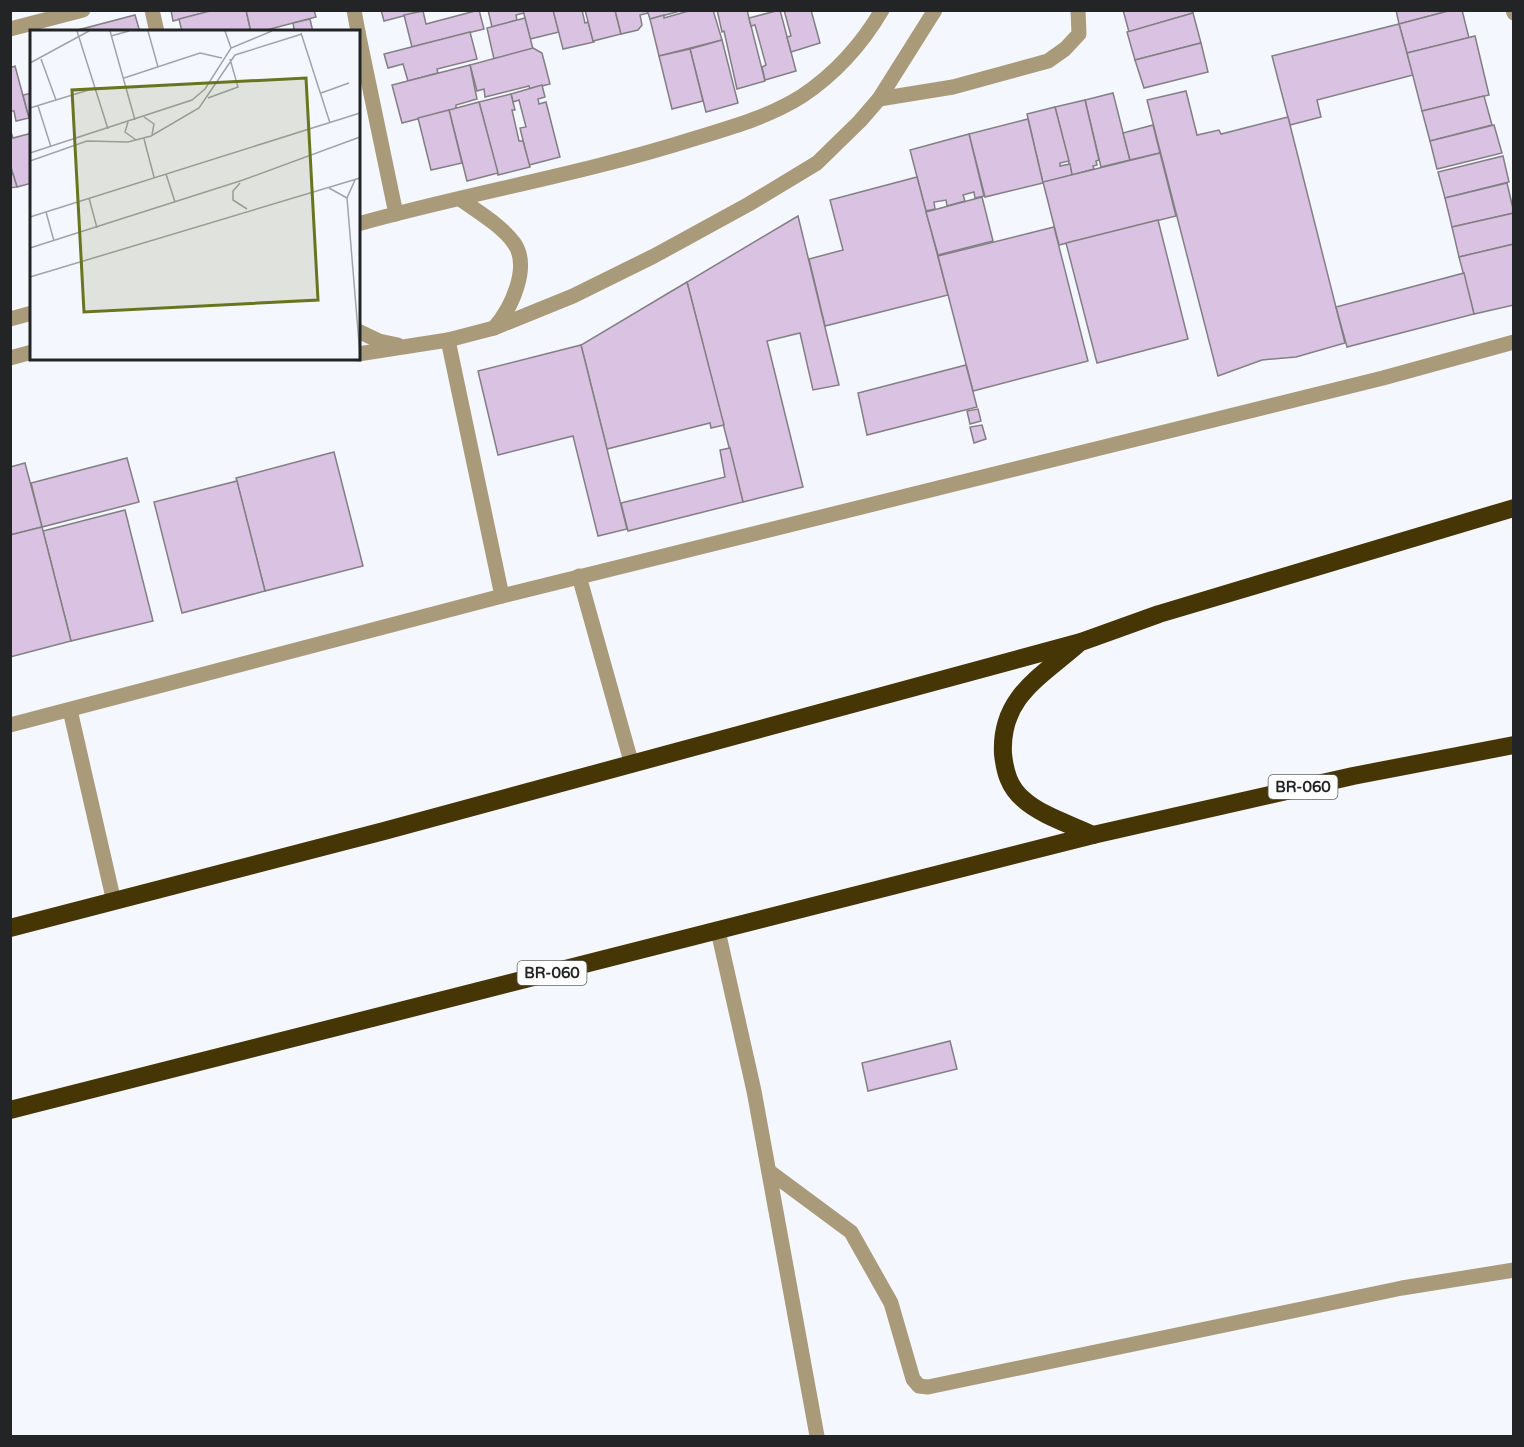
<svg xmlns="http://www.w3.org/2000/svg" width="1524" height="1447" viewBox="0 0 1524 1447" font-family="'Varela Round',sans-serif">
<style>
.building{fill:#d9c2e2;stroke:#837f84;stroke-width:1.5}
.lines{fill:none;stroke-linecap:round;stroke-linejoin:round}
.minor{stroke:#a99a79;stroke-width:15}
.highway{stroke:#473605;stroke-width:18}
.labels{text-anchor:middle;stroke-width:4.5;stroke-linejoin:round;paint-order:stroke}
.shield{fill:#fff;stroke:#656667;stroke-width:1.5}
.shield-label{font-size:15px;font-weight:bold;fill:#232426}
.inset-road{fill:none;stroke:#a1a3a8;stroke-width:1.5}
.view{fill:#69741f;fill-opacity:0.15;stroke:#69741f;stroke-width:3}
.inset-edge{fill:none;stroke:#232426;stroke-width:3}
</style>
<rect width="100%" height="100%" fill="#f5f7fe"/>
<!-- building -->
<g class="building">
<path d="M 171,10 L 210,10 L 210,11 L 173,21 Z"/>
<path d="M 214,10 L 246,10 L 251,32 L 182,32 L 179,19 Z"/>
<path d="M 246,10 L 314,10 L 316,17 L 259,32 L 251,32 Z"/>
<path d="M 381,10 L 419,10 L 419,12 L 384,21 Z"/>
<path d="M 479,10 L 484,29 L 412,47 L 404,15 L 423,11 L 426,24 Z"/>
<path d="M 488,10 L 523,10 L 524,13 L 516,15 L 517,20 L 492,27 Z"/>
<path d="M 523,10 L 553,10 L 559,32 L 530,39 Z"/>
<path d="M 553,10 L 582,10 L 585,23 L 588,22 L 594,42 L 563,49 Z"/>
<path d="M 585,10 L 615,10 L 621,34 L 593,41 Z"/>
<path d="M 615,10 L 647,10 L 648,13 L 640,15 L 642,25 L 638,30 L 621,34 Z"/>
<path d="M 647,10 L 677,10 L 677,12 L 650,19 Z"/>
<path d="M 692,10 L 713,10 L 722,40 L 659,56 L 650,19 L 664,15 L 664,18 Z"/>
<path d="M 717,10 L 747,10 L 765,81 L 737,89 L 724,31 L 722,32 Z"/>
<path d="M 780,10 L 796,71 L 765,80 L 762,67 L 766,65 L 755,25 L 751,26 L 749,18 Z"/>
<path d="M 784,10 L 811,10 L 820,43 L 791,52 L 787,37 L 791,36 Z"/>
<path d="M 1123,10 L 1192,10 L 1193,13 L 1129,32 Z"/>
<path d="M 1396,10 L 1452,10 L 1399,24 Z"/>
<path d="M 1452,10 L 1462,10 L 1469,38 L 1407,53 L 1399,24 Z"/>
<path d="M 1193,13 L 1201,43 L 1135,60 L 1127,32 Z"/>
<path d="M 135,15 L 140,32 L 73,32 L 74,31 Z"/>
<path d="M 525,18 L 533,49 L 494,59 L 487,28 Z"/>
<path d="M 310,19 L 313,32 L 284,32 L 294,29 L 293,23 Z"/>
<path d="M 1399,24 L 1413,75 L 1317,100 L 1321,117 L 1290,125 L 1272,56 Z"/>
<path d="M 470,32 L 477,59 L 437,69 L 438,73 L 408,81 L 403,64 L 388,68 L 384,54 Z"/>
<path d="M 1475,36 L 1489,95 L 1422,111 L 1407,53 Z"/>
<path d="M 722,40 L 738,103 L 706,112 L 690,49 Z"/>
<path d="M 1201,43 L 1208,72 L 1144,88 L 1135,60 Z"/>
<path d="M 533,48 L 542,53 L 550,84 L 530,89 L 529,86 L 485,97 L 484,89 L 477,91 L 470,65 Z"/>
<path d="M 690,49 L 703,101 L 672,109 L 659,56 Z"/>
<path d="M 470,65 L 477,99 L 456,105 L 456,109 L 402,123 L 392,85 Z"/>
<path d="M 15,66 L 29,118 L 16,121 L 14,111 L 10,111 L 10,68 Z"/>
<path d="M 542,85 L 545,97 L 538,99 L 539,104 L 546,102 L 560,157 L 529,165 L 520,128 L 526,127 L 519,100 L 513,102 L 511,94 Z"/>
<path d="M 1186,91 L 1197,135 L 1219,130 L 1221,134 L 1288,117 L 1345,343 L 1296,357 L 1262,360 L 1218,376 L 1147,100 Z"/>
<path d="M 32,93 L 32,113 L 28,114 L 23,95 Z"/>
<path d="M 1113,93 L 1130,160 L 1101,167 L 1085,100 Z"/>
<path d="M 511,94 L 515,110 L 512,110 L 519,141 L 523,141 L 530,167 L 498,175 L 479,102 Z"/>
<path d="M 1484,96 L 1492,125 L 1430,141 L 1422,111 Z"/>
<path d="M 1085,100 L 1099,160 L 1096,161 L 1097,165 L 1093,166 L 1094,169 L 1072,175 L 1055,107 Z"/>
<path d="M 479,102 L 498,173 L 467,181 L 449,110 Z"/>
<path d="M 1055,107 L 1069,161 L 1060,163 L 1060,166 L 1070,164 L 1072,175 L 1043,183 L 1027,114 Z"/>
<path d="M 449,110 L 462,163 L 431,170 L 418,118 Z"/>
<path d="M 1028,119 L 1043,183 L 985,197 L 969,134 Z"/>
<path d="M 1153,125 L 1160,153 L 1130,160 L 1123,133 Z"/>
<path d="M 1494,125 L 1502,153 L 1437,169 L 1430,141 Z"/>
<path d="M 10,129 L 13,138 L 32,133 L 32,183 L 17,187 L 10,164 Z"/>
<path d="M 969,134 L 984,196 L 975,198 L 974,192 L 963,195 L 965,201 L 947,206 L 946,200 L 934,202 L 935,209 L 926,211 L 910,150 Z"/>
<path d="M 1160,153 L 1176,216 L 1059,245 L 1043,182 Z"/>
<path d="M 1503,156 L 1509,182 L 1445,198 L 1438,172 Z"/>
<path d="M 13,174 L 17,187 L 10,188 L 10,175 Z"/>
<path d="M 917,177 L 948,295 L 825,326 L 809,259 L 843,250 L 830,200 Z"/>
<path d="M 1507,183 L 1514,213 L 1452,227 L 1445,198 Z"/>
<path d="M 982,197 L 993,241 L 938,255 L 926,212 Z"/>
<path d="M 1514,213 L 1514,244 L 1459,257 L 1452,227 Z"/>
<path d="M 798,216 L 839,385 L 813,390 L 800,333 L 767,341 L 803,487 L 743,502 L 687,282 Z"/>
<path d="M 1158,220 L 1188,339 L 1097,363 L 1066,243 Z"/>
<path d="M 1054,227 L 1088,361 L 973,391 L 938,256 Z"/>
<path d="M 1514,244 L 1514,305 L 1474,314 L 1459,257 Z"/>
<path d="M 1464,273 L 1474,314 L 1347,347 L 1336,307 Z"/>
<path d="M 687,282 L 724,425 L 711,428 L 710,423 L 607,449 L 581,345 Z"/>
<path d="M 581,345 L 627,529 L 598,536 L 573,436 L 498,455 L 478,371 Z"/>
<path d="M 966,365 L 977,407 L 867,435 L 858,393 Z"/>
<path d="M 978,409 L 981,421 L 970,424 L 967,411 Z"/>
<path d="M 982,425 L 986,439 L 974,443 L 970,427 Z"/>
<path d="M 730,448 L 743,502 L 628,531 L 621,503 L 725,477 L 720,450 Z"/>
<path d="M 334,452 L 363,566 L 265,591 L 236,478 Z"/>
<path d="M 127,458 L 139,502 L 42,527 L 31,483 Z"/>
<path d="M 25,463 L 42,527 L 10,535 L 10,467 Z"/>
<path d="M 237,481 L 265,591 L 182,613 L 154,502 Z"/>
<path d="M 125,510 L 153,621 L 71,641 L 43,531 Z"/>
<path d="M 42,527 L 71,641 L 10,657 L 10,535 Z"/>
<path d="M 950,1041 L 957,1069 L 868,1091 L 862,1063 Z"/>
</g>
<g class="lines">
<!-- minor -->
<g class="minor">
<path d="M 152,10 L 157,32"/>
<path d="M 354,10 L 358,32"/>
<path d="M 1513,10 L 1514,13"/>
<path d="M 10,29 L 83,10"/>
<path d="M 358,32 L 396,214"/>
<path d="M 879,99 L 953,87 L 1048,61 L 1065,49 L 1079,34 L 1078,10"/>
<path d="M 460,199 C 478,212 501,225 514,243 C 531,267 511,309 494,328"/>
<path d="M 358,224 C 469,193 583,174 693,139 C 729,128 769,117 802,96 C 835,74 862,44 882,10"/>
<path d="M 10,319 L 32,313"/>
<path d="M 358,331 L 379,341 L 398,345"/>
<path d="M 448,340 L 502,596"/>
<path d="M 358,354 L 448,340 L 494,328 L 573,296 L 654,256 L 749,204 L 817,163 L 860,121 L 879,99 L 935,10"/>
<path d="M 10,358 L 32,352"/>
<path d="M 579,576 L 632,765"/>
<path d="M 70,710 L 114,902"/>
<path d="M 10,725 L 502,596 L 1383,378 L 1514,342"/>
<path d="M 718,931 L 754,1091 L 817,1436"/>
<path d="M 770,1172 L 851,1232 L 891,1303 L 913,1379 L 919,1386 L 928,1387 L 1402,1288 L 1514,1270"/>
</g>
<!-- highway -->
<g class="highway">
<path d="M 1077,645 C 1039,678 1000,698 1003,754 C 1005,772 1009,787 1023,799 C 1040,815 1072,825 1093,835"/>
<path d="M 10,928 L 384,831 L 1081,642 L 1159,614 L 1514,508"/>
<path d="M 10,1110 L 1093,835 L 1353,776 L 1514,745"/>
</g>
</g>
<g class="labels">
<!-- shield labels -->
<g class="shield">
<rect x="1268.5" y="775" width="69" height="24" rx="4.5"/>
<rect x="517.5" y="961" width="69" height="24" rx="4.5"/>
</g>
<g class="shield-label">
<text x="1303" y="792">BR-060</text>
<text x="552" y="978">BR-060</text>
</g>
</g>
<!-- overview -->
<g transform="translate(30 30)">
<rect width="330" height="330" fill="#f5f7fe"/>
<path class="inset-road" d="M 47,1 L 78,99M 80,1 L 105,90M 118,1 L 128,37M 195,1 L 201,18M 271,3 L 300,93M 81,6 L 99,1M 11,29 L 26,70M 0,33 L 59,1M 94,48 L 170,23 L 192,28M 291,63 L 319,53M 178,68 L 208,57 L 200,29M 8,76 L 21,117M 0,78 L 65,58M 114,87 L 124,94 L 122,105M 98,92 L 95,102 L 106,110M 114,109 L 124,147M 0,123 L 162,70 L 175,59 L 201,18 L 242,1M 0,131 L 57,111 L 98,112 L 121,106 L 169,78 L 205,25 L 272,4M 136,144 L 145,172M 325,150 L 317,168 L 330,325M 210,153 L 203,161 L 203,170 L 217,179M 299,158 L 317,168M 59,168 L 67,198M 16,182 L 24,211M 0,187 L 330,83M 0,218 L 213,150 L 330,107M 0,247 L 330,148"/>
<path class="view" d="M 276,48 L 288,270 L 54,282 L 42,60 Z"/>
<rect width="330" height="330" class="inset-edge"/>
</g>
<!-- border -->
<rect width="1524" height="1447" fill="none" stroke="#232426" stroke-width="24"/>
</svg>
